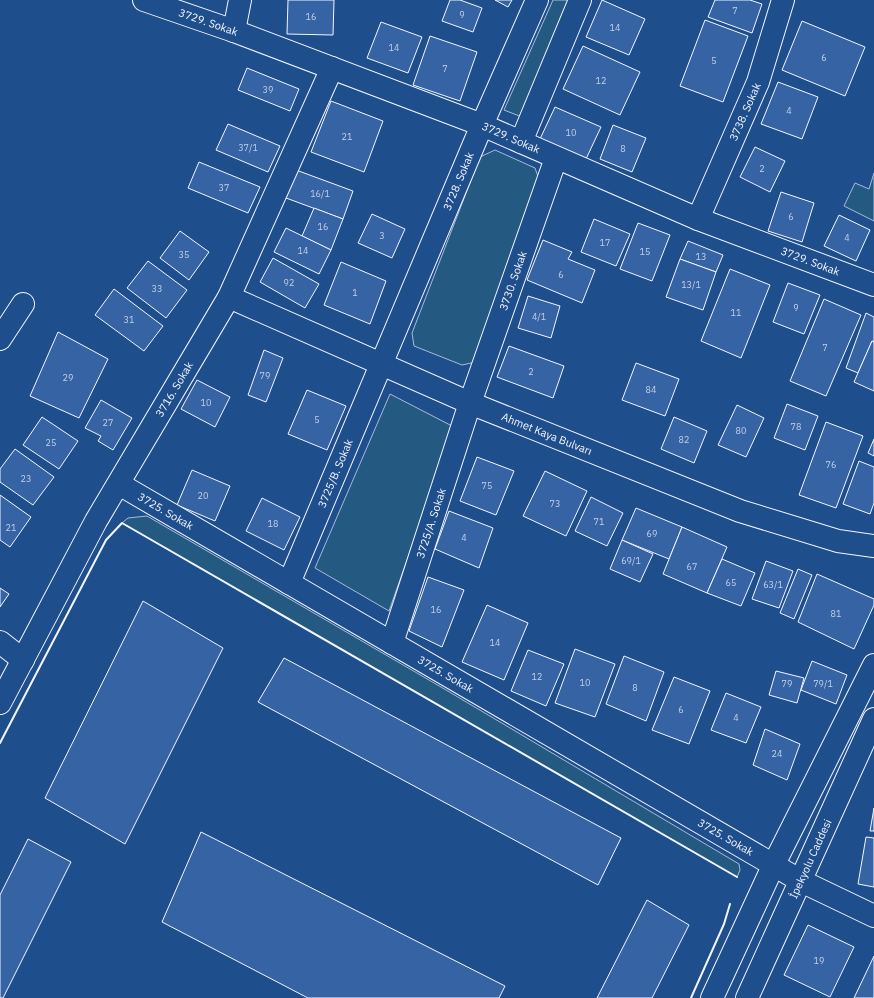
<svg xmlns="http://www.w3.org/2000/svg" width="874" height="998" viewBox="0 0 874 998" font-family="'IBM Plex Sans',sans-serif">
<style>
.green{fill:#245a82;stroke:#a8bbd7}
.building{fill:#3563a3;stroke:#f2f6ff}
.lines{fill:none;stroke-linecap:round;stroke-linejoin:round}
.minor-casing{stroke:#f2f6ff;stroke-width:24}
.major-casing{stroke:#f2f6ff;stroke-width:24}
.minor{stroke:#1f4e8c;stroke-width:22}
.major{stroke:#1f4e8c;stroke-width:22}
.wall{stroke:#f2f6ff;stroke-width:2}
.labels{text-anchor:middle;stroke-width:3;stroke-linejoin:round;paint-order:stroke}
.number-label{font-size:9px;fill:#c3d1e8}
.street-label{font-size:11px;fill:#f2f6ff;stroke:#1f4e8c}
</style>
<rect width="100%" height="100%" fill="#1f4e8c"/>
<!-- green -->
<g class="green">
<path d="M 553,0 L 569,0 L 522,117 L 504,110 Z"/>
<path d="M 495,150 L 535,168 L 540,182 L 476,362 L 462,365 L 414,346 L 412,333 L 480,157 Z"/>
<path d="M 874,173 L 874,221 L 844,206 L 855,183 L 869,189 Z"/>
<path d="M 390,394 L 454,427 L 389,611 L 315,568 Z"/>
<path d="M 147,516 L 441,687 L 739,864 L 740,870 L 737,877 L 122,523 L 128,518 Z"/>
</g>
<!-- building -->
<g class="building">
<path d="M 288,0 L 334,0 L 333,35 L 287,34 Z"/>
<path d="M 450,0 L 460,0 L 482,8 L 473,32 L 442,21 Z"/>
<path d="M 495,0 L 512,0 L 508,7 Z"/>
<path d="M 602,0 L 645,19 L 629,55 L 586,37 Z"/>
<path d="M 715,0 L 750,0 L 762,4 L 752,33 L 708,17 Z"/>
<path d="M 705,20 L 748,36 L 723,102 L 680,86 Z"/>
<path d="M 802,21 L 865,47 L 845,96 L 782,70 Z"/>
<path d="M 381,22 L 422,37 L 408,73 L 367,58 Z"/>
<path d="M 430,36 L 477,52 L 460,101 L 413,85 Z"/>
<path d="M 583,46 L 640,72 L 620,115 L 563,89 Z"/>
<path d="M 247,68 L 299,89 L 290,111 L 238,90 Z"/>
<path d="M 778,82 L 818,97 L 802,139 L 761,124 Z"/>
<path d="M 331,101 L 383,121 L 364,172 L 311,152 Z"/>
<path d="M 555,107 L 601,127 L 586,159 L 540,139 Z"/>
<path d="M 228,124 L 280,146 L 268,172 L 216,150 Z"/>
<path d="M 613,125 L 646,138 L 632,172 L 600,159 Z"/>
<path d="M 755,147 L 785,161 L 770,192 L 740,177 Z"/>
<path d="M 199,162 L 260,187 L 248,213 L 188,188 Z"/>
<path d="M 296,170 L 353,191 L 343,219 L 286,198 Z"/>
<path d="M 781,192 L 814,203 L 802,242 L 768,231 Z"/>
<path d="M 314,208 L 343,219 L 331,250 L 302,236 Z"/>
<path d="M 372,214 L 405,229 L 392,258 L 358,243 Z"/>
<path d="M 839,215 L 870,230 L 856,261 L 824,246 Z"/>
<path d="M 594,219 L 630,234 L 616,266 L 581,252 Z"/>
<path d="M 638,223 L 670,235 L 652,281 L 620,269 Z"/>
<path d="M 286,228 L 331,250 L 319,274 L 274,252 Z"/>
<path d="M 180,231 L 209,252 L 189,280 L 160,258 Z"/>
<path d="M 543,240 L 572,252 L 568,259 L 595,270 L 582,303 L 527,280 Z"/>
<path d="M 688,241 L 723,255 L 716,272 L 680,259 Z"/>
<path d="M 273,258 L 319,284 L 305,308 L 260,282 Z"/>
<path d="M 680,259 L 716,272 L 703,310 L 666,297 Z"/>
<path d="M 148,261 L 187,290 L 166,318 L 127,288 Z"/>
<path d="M 341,262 L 386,281 L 370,324 L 324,305 Z"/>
<path d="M 730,269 L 770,285 L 741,358 L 701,341 Z"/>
<path d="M 788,283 L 820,295 L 804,334 L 773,322 Z"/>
<path d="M 114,289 L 163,326 L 144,351 L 95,315 Z"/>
<path d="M 528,296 L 560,306 L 551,338 L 518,328 Z"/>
<path d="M 824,299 L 861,315 L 826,396 L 790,381 Z"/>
<path d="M 866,313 L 874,317 L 874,342 L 872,341 L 858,373 L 846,368 Z"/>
<path d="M 58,332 L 108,359 L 79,418 L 30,396 Z"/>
<path d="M 872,341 L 874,342 L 874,391 L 854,382 Z"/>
<path d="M 509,346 L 564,366 L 553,398 L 497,377 Z"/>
<path d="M 264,350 L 283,358 L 266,402 L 248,395 Z"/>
<path d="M 636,363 L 679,379 L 665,416 L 622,400 Z"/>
<path d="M 197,380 L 230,397 L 215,427 L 181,409 Z"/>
<path d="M 307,390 L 346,406 L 327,450 L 288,434 Z"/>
<path d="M 101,400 L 132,418 L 113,450 L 98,441 L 101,436 L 85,428 Z"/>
<path d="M 787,404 L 818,416 L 805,450 L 774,438 Z"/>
<path d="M 737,405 L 764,418 L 746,457 L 718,445 Z"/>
<path d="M 42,417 L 78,441 L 59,469 L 23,445 Z"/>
<path d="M 674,417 L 707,431 L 694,463 L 661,449 Z"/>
<path d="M 826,422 L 863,436 L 836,508 L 799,495 Z"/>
<path d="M 874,439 L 874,456 L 868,453 Z"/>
<path d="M 15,449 L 54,477 L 33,505 L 0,482 L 0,469 Z"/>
<path d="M 477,457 L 514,471 L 496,515 L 460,501 Z"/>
<path d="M 859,461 L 874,467 L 874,503 L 870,514 L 843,504 Z"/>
<path d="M 192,470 L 230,486 L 215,521 L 177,505 Z"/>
<path d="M 545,471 L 587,491 L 566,536 L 523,516 Z"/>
<path d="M 0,495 L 31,517 L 10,547 L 0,540 Z"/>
<path d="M 591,497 L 623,513 L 607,546 L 575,531 Z"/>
<path d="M 262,498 L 300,517 L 284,550 L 246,531 Z"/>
<path d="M 636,508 L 682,527 L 669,559 L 622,540 Z"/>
<path d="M 449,511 L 493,528 L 479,568 L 435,549 Z"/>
<path d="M 682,527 L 727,547 L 707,593 L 663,574 Z"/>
<path d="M 622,540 L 653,554 L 640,582 L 610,569 Z"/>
<path d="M 722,559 L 755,573 L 741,606 L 707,593 Z"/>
<path d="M 766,561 L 793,571 L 779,608 L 752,599 Z"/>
<path d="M 798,569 L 812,575 L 794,619 L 780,613 Z"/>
<path d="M 817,574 L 874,599 L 874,605 L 854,649 L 798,622 Z"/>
<path d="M 428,577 L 464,590 L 442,647 L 409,631 Z"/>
<path d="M 0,588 L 9,594 L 0,607 Z"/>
<path d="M 143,601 L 223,648 L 125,844 L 45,798 Z"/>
<path d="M 487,605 L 528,623 L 504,680 L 462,662 Z"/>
<path d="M 575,649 L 615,664 L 595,717 L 555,703 Z"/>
<path d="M 528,650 L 564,664 L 546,706 L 511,691 Z"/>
<path d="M 624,656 L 664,672 L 646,721 L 606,704 Z"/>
<path d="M 284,658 L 621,838 L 598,885 L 258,702 Z"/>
<path d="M 812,661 L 847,675 L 836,704 L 801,690 Z"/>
<path d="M 776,671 L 804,678 L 797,703 L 769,695 Z"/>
<path d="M 674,677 L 710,691 L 689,744 L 652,730 Z"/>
<path d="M 726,693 L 761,707 L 746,743 L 711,730 Z"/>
<path d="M 765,729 L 800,744 L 787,780 L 753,765 Z"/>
<path d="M 874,808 L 874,831 L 870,831 Z"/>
<path d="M 201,832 L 505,986 L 499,998 L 308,998 L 162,922 Z"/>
<path d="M 866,837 L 874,838 L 874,887 L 858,884 Z"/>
<path d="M 28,839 L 71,862 L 3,998 L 0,998 L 0,895 Z"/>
<path d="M 647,900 L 689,925 L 652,998 L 597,998 Z"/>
<path d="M 808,925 L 854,947 L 830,997 L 784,975 Z"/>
<path d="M 874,956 L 874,998 L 854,998 Z"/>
</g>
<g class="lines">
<!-- minor casing -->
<g class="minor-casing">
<g id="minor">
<path id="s1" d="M 144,0 L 234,31 L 482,125 L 698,219 L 874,285"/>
<path d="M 234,31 L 240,0"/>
<path d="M 521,142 L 580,0"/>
<path id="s2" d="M 698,219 L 758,82 L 783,0"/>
<path d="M 0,339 L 23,304"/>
<path id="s3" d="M 119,484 L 801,881 L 874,916"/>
<path id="s4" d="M 289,583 L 482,125 L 537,0"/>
<path d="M 0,642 L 23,660"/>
<path id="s5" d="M 392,643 L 470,403 L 556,158"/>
<path id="s6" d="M 0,703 L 96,521 L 229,297 L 332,68"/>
<path d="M 712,998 L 774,864 L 874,665"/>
<path id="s7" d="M 747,998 L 874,719"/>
</g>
</g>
<!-- major casing -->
<g class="major-casing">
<g id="major">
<path id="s8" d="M 229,297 L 470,403 L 740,511 L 838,541 L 874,546"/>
</g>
</g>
<!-- minor -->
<use href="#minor" class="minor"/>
<!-- major -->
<use href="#major" class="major"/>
<!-- wall -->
<g class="wall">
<path d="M 0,743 L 106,540 L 122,523 L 737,877"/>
<path d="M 691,998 L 724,924 L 730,904"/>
</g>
</g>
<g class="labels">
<!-- number labels -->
<g class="number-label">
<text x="735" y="14">7</text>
<text x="462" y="18">9</text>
<text x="311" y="20">16</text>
<text x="615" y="31">14</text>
<text x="394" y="51">14</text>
<text x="824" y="61">6</text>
<text x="714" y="64">5</text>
<text x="445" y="72">7</text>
<text x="601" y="84">12</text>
<text x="268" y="93">39</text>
<text x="789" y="114">4</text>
<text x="571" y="136">10</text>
<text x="347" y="140">21</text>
<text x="248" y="151">37/1</text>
<text x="623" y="152">8</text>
<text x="762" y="172">2</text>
<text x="224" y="191">37</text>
<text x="320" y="197">16/1</text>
<text x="791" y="220">6</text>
<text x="323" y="230">16</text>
<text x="382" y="239">3</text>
<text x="847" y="241">4</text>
<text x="605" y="246">17</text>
<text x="303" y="254">14</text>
<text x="645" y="255">15</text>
<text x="184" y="258">35</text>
<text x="701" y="260">13</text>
<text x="561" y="278">6</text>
<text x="289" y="286">92</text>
<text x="691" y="288">13/1</text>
<text x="157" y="292">33</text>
<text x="355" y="296">1</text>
<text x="796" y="311">9</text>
<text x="736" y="316">11</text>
<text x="539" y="320">4/1</text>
<text x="129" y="323">31</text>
<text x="825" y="351">7</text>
<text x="531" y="375">2</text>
<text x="265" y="379">79</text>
<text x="68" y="381">29</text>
<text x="651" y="393">84</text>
<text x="206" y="406">10</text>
<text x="317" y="423">5</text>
<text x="108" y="426">27</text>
<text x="796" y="430">78</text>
<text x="741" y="434">80</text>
<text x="684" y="443">82</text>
<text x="51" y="446">25</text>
<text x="831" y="468">76</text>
<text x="26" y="482">23</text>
<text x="487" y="489">75</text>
<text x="203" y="499">20</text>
<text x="555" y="507">73</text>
<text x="599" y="525">71</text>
<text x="273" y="527">18</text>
<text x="11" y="531">21</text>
<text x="652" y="537">69</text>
<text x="464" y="541">4</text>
<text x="631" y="564">69/1</text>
<text x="692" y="570">67</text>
<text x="731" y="586">65</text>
<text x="773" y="588">63/1</text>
<text x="436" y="613">16</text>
<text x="836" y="617">81</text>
<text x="495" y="646">14</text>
<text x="537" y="680">12</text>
<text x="585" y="686">10</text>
<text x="787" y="687">79</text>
<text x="823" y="687">79/1</text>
<text x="635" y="691">8</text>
<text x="681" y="713">6</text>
<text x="736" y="721">4</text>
<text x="777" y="757">24</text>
<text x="819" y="964">19</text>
</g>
<!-- street labels -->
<g class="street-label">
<text dy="4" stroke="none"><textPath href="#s1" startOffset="68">3729. Sokak</textPath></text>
<text dy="4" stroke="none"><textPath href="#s2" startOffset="117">3738. Sokak</textPath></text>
<text dy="4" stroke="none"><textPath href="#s1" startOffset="392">3729. Sokak</textPath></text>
<text dy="4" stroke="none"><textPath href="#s4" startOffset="436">3728. Sokak</textPath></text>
<text dy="4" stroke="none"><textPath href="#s1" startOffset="716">3729. Sokak</textPath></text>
<text dy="4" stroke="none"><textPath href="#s5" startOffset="382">3730. Sokak</textPath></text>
<text dy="4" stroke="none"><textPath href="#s6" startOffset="359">3716. Sokak</textPath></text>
<text dy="4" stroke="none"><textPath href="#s8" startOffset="346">Ahmet Kaya Bulvarı</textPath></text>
<text dy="4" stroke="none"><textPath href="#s4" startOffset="119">3725/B. Sokak</textPath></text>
<text dy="4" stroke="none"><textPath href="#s3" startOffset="54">3725. Sokak</textPath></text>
<text dy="4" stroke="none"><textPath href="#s5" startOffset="126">3725/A. Sokak</textPath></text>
<text dy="4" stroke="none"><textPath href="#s3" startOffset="378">3725. Sokak</textPath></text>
<text dy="4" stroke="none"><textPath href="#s3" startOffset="702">3725. Sokak</textPath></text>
<text dy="4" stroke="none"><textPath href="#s7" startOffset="153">İpekyolu Caddesi</textPath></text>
</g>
</g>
</svg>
